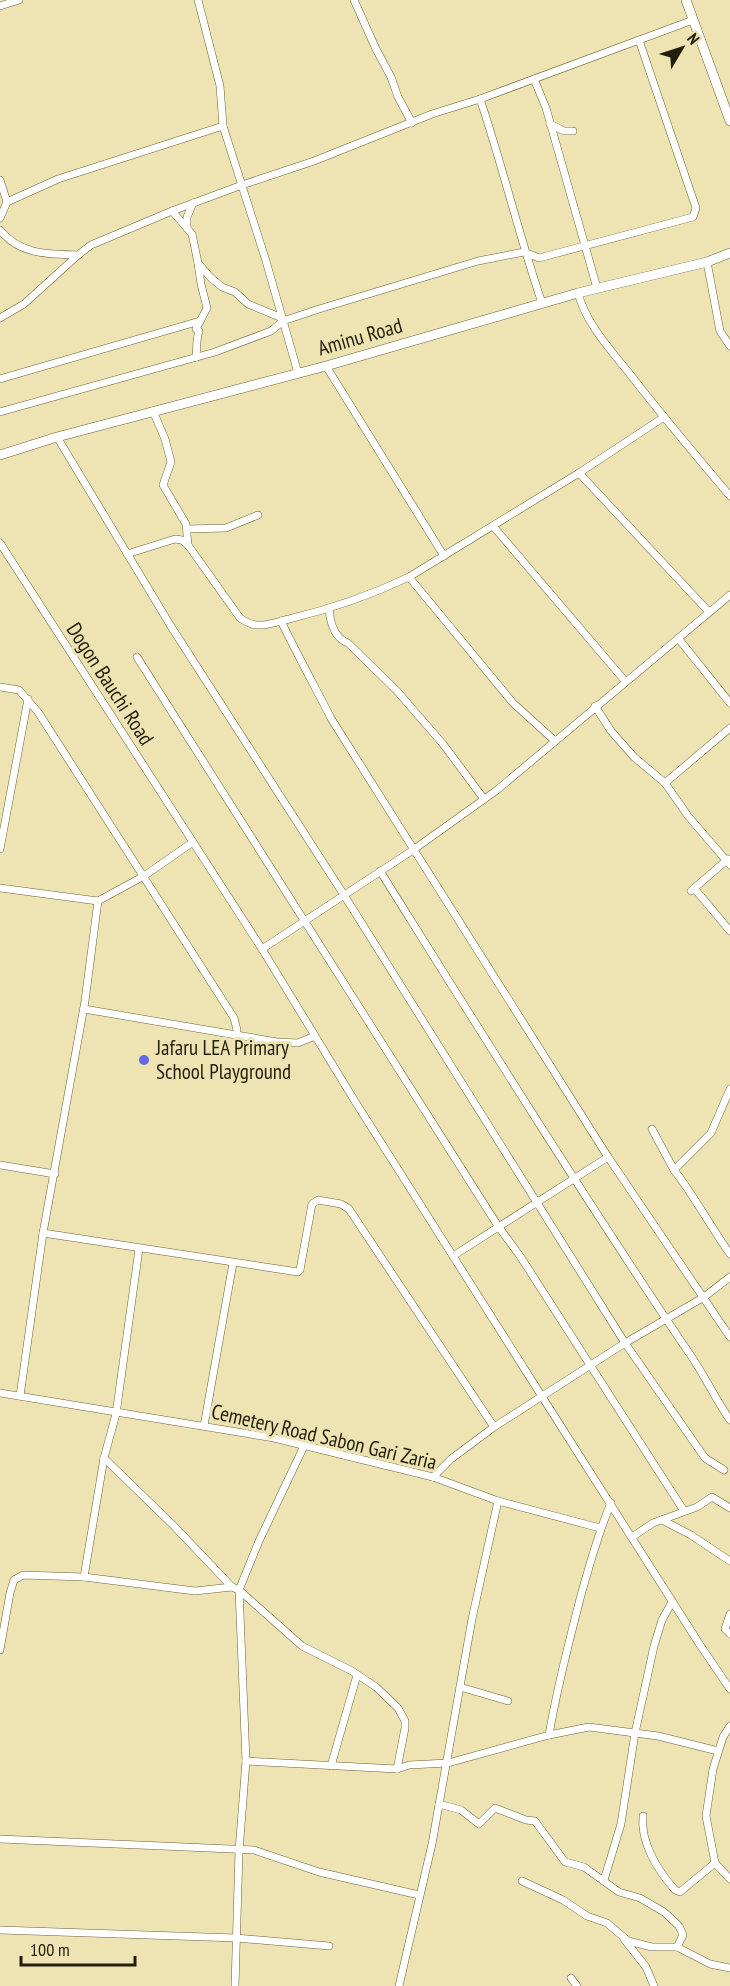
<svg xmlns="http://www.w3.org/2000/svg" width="730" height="1986" viewBox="0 0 730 1986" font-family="'PT Sans Narrow',sans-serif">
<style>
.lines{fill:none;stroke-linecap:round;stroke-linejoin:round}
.street-casing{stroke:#6c6135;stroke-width:8}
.secondary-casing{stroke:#6c6135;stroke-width:10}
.street{stroke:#fff;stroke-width:7}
.secondary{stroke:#fff;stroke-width:9}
.poi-dot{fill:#626be3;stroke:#eee3b3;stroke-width:2}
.labels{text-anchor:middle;stroke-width:6;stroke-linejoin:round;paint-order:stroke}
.street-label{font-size:21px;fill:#221e0c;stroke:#eee3b3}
.poi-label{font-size:21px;fill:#221e0c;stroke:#eee3b3;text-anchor:start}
</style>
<rect width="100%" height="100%" fill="#eee3b3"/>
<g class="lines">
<!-- street casing -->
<g class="street-casing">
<g id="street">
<path d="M 198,0 L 220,86 L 223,126 L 266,261 L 298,373"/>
<path d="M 354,0 L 376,49 L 391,77 L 398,97 L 412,123"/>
<path d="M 0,6 L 19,0"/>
<path d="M 534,79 L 546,108 L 597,288"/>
<path d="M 480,99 C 503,167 519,236 542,303"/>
<path d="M 550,124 L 564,131 L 573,131"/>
<path d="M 0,180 L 7,202"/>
<path d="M 172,211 L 192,234 L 198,263 L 210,277 L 222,287 L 235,292 L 248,304 L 282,318"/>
<path d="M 0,218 L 7,202 L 58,179 L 223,126"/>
<path d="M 187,228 L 187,217 L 193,203"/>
<path d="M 0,230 C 20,255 48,254 78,255"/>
<path d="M 707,262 L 720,331 L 730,346"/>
<path d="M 578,293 C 587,326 612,351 633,378 C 664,418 697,457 730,496"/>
<path d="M 0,318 L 24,304 L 78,255 L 91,245 L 172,211 L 242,185 L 314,161 L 432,114 L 480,99 L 693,20"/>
<path d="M 196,357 C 197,348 196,340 199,331 L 196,329 L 207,308 L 201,284 L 198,263"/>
<path d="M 326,366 L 444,556"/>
<path d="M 0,379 L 200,321"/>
<path d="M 153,411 L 165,439 L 171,462 L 163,485 L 186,524 L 188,545"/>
<path d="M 0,412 L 215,352 L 271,331 L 283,321 L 319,309 L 478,261 L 524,252 L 539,258 L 693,217 L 696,208 L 639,40"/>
<path d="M 57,437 L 172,628 L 344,895 L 625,1343 L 705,1458 L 724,1470"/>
<path d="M 579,473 L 709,612"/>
<path d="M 493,526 L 625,681"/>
<path d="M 187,529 L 226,528 L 258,515"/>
<path d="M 0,543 L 262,949 L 356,1103 L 541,1395 L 700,1645 L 730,1689"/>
<path d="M 127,554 L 175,539 L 182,540 L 188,545 L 240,618 C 246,622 251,625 257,625 C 267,626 280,621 289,619 C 331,609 371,595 409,577 L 579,473 L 664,417"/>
<path d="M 409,577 L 513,703 L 555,741"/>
<path d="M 329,608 C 330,622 334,638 348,643 L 397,691 L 443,744 L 484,799"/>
<path d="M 281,621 C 297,654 315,687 332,720 L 608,1157 L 730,1337"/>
<path d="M 678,638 L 730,703"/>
<path d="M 137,657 L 498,1226 L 520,1256 L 684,1511"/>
<path d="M 0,687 L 19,690 L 38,712 L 234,1018 L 237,1030 L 236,1035"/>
<path d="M 595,706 L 611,731 L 634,757 L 665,783 L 688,816 L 730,865"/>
<path d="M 665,783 L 730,728"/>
<path d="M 0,849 L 28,699"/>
<path d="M 380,871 C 481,1032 581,1193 687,1350 C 703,1372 714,1397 730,1420"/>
<path d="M 0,888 L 98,901 L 144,876 L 193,842"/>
<path d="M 694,888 L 730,931"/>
<path d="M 691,891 L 728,859"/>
<path d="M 262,949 L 413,850 L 497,790 L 730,595"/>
<path d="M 84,1009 L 277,1042 L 298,1043 L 315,1036"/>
<path d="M 730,1089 L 711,1133 L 674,1170 C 695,1197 710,1226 730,1254"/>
<path d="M 652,1129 L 674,1170"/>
<path d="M 0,1165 L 55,1174"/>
<path d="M 43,1233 L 298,1272 L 300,1270 L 312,1204 L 318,1200 L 341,1204 L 349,1209 L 494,1427"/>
<path d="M 453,1256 L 608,1157"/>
<path d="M 0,1393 L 274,1438 L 433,1477 L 498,1501 L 600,1528"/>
<path d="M 20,1396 L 43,1233 L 85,1001 L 98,901"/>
<path d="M 204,1426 L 233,1263"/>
<path d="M 304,1446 L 259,1541 L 239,1590 L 302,1646 L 352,1671 L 376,1687 L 398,1708 L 405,1721 L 405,1728 L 397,1769"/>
<path d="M 104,1458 L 174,1526 L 232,1587 L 239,1590 L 246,1761 L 239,1851 L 235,1986"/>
<path d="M 433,1477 L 451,1459 L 494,1427 L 625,1343 L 704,1297 L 730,1277"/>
<path d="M 662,1520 L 691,1535 L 730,1561"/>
<path d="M 632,1537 L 653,1523 L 697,1507 L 712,1497 L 730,1508"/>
<path d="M 84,1577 L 104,1458 L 116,1414 L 139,1249"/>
<path d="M 730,1614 L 725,1629 L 730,1634"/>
<path d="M 0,1650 L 10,1593 L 14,1580 L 23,1575 L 84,1577 L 195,1591 L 232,1587"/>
<path d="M 460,1687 L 508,1701"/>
<path d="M 730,1726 L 723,1737 L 713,1769 L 706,1816 L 715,1863 L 730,1879"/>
<path d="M 549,1735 C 557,1687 569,1642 581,1595 C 590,1564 598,1533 611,1503"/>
<path d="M 246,1761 L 397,1769 L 409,1765 L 448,1763 L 549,1735 L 589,1727 L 658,1736 L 718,1751"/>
<path d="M 331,1766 L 357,1675"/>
<path d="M 439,1804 L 461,1810 L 479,1824 L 495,1808 L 526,1820 L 535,1821 L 565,1862 L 584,1867 L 619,1892 L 640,1898 L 664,1912 L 679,1926 L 683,1935 L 677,1947"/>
<path d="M 643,1816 C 640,1842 658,1871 675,1890 L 680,1892 L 715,1863"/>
<path d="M 0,1839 L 254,1850 L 319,1872 L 419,1895"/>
<path d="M 604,1880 L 621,1824 L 635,1733 L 654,1646 L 662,1620 L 672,1602"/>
<path d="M 522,1881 L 563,1900 L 587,1916 L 607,1923 L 628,1941 L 652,1947 L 677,1947 L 710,1964 L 730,1968"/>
<path d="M 0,1930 L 236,1938 L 329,1946"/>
<path d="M 624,1939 L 646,1967 L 654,1986"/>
<path d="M 571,1978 L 577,1986"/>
<path d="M 399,1986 L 432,1844 L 472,1619 L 498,1501"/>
</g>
</g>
<!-- secondary casing -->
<g class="secondary-casing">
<g id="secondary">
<path d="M 686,0 L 730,121"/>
<path d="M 0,455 L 57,437 L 326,366 L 578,293 L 707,262 L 730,253"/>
</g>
</g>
<!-- street -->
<use href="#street" class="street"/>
<!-- secondary -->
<use href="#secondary" class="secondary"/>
</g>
<!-- markers -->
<circle class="poi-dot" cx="144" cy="1060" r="6"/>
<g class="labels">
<!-- street labels -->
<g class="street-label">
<text transform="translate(360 337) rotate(-16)" y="7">Aminu Road</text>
<text transform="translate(110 684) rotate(57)" y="7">Dogon Bauchi Road</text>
<text transform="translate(324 1437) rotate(13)" y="7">Cemetery Road Sabon Gari Zaria</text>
</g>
<!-- poi labels -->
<g class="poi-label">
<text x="156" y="1055">Jafaru LEA Primary<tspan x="156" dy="24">School Playground</tspan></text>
</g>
</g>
<!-- north arrow -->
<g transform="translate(682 48) rotate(51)" stroke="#eee3b3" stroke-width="4.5" paint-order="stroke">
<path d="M0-4.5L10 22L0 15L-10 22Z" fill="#221e0c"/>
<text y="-9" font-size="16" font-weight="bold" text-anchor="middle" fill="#221e0c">N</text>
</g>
<!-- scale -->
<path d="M21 1956v9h114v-9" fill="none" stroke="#221e0c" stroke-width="3"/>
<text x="30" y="1956" font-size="18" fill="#221e0c" stroke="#eee3b3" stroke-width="4.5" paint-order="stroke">100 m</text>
</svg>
